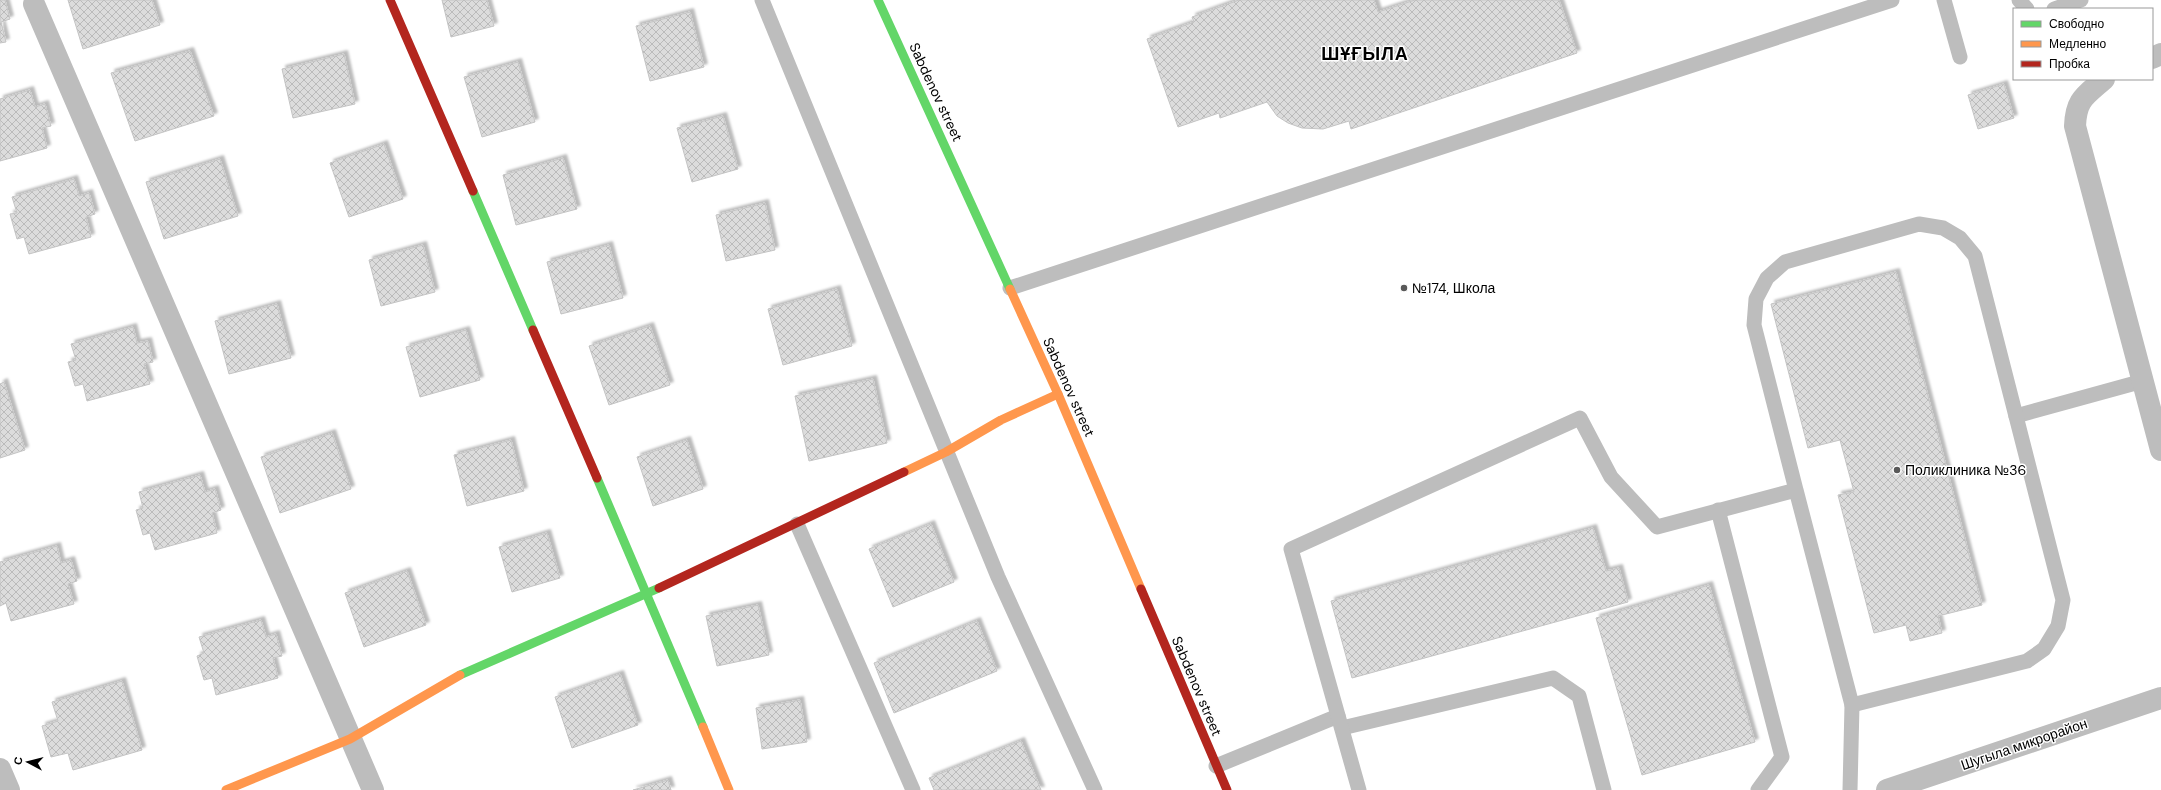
<svg xmlns="http://www.w3.org/2000/svg" width="2161" height="790" viewBox="0 0 2161 790" font-family="'DM Sans',sans-serif">
<style>
.building{fill:url(#building-cross-hatch);stroke:#c4c4c4;filter:url(#shadow)}
.lines{fill:none;stroke-linecap:round;stroke-linejoin:round}
.lane{stroke:#bdbdbd;stroke-width:15}
.street{stroke:#bdbdbd;stroke-width:22}
.fast{stroke:#63d668;stroke-width:9}
.slow{stroke:#ff974d;stroke-width:9}
.jam{stroke:#b3261e;stroke-width:9}
.poi-dot{fill:#595959;stroke:#fff;stroke-width:1.5}
.labels{text-anchor:middle;stroke-width:3;stroke-linejoin:round;paint-order:stroke}
.street-label{font-size:14px;fill:#000;stroke:#fff}
.poi-label{font-size:14px;fill:#000;stroke:#fff;text-anchor:start}
.district-label{font-size:18px;font-weight:bold;letter-spacing:1px;fill:#000;stroke:#fff}
</style>
<defs>
<pattern id="building-cross-hatch" width="8" height="8" patternUnits="userSpaceOnUse"><rect width="8" height="8" fill="#dcdcdc"/><path d="M0 0l8 8M0 8l8-8" fill="none" stroke="#bbb"/></pattern>
<filter id="shadow"><feDropShadow dx="3.5" dy="-3.5" stdDeviation="1" flood-color="#0004"/></filter>
</defs>
<rect width="100%" height="100%" fill="#fff"/>
<!-- building -->
<g class="building">
<path d="M 0,0 L 5,0 L 10,19 L 1,22 L 6,42 L 0,43 Z"/>
<path d="M 68,0 L 152,0 L 160,25 L 83,49 Z"/>
<path d="M 442,0 L 487,0 L 494,26 L 451,37 Z"/>
<path d="M 1239,0 L 1374,0 L 1378,12 L 1415,0 L 1559,0 L 1577,53 L 1351,129 L 1349,121 L 1323,129 L 1302,128 L 1288,123 L 1277,116 L 1267,102 L 1220,118 L 1219,113 L 1178,127 L 1147,39 L 1194,22 L 1192,17 Z"/>
<path d="M 690,12 L 704,67 L 650,81 L 636,26 Z"/>
<path d="M 190,51 L 214,116 L 135,141 L 111,73 Z"/>
<path d="M 344,54 L 355,104 L 293,118 L 282,69 Z"/>
<path d="M 518,62 L 535,122 L 482,137 L 464,77 Z"/>
<path d="M 2004,84 L 2014,118 L 1978,129 L 1968,95 Z"/>
<path d="M 30,90 L 35,107 L 45,104 L 51,126 L 42,128 L 47,148 L 0,161 L 0,99 Z"/>
<path d="M 723,116 L 738,169 L 692,182 L 677,128 Z"/>
<path d="M 384,144 L 403,199 L 349,217 L 330,163 Z"/>
<path d="M 563,158 L 577,209 L 516,225 L 503,175 Z"/>
<path d="M 220,159 L 238,216 L 164,239 L 146,182 Z"/>
<path d="M 74,179 L 79,196 L 89,193 L 95,214 L 86,217 L 91,237 L 29,254 L 24,237 L 17,239 L 10,214 L 17,213 L 12,197 Z"/>
<path d="M 765,203 L 775,250 L 726,261 L 716,215 Z"/>
<path d="M 423,245 L 435,292 L 381,306 L 369,260 Z"/>
<path d="M 609,245 L 623,298 L 561,314 L 547,262 Z"/>
<path d="M 1896,272 L 1982,605 L 1938,616 L 1942,633 L 1910,641 L 1906,625 L 1874,633 L 1838,495 L 1854,492 L 1840,440 L 1808,448 L 1771,304 Z"/>
<path d="M 837,289 L 852,346 L 783,365 L 768,309 Z"/>
<path d="M 277,304 L 291,358 L 229,374 L 215,321 Z"/>
<path d="M 650,326 L 670,385 L 609,405 L 589,346 Z"/>
<path d="M 133,327 L 137,343 L 148,341 L 153,362 L 144,364 L 150,384 L 87,401 L 83,384 L 75,386 L 68,362 L 76,360 L 71,344 Z"/>
<path d="M 466,330 L 480,380 L 420,397 L 406,347 Z"/>
<path d="M 873,379 L 887,443 L 809,461 L 795,396 Z"/>
<path d="M 4,382 L 25,450 L 0,458 L 0,384 Z"/>
<path d="M 332,433 L 351,489 L 280,513 L 261,457 Z"/>
<path d="M 511,440 L 524,491 L 467,506 L 454,455 Z"/>
<path d="M 687,440 L 703,489 L 653,506 L 637,457 Z"/>
<path d="M 200,475 L 205,492 L 215,489 L 221,510 L 212,513 L 217,533 L 155,550 L 150,533 L 143,535 L 136,510 L 143,508 L 139,492 Z"/>
<path d="M 931,524 L 954,582 L 893,607 L 869,549 Z"/>
<path d="M 1593,528 L 1606,571 L 1619,568 L 1628,602 L 1352,678 L 1331,601 Z"/>
<path d="M 547,533 L 560,578 L 512,592 L 499,547 Z"/>
<path d="M 57,546 L 61,563 L 71,560 L 77,581 L 68,584 L 74,604 L 11,621 L 6,603 L 0,606 L 0,562 Z"/>
<path d="M 407,571 L 426,625 L 364,647 L 345,593 Z"/>
<path d="M 1709,585 L 1755,742 L 1642,775 L 1596,618 Z"/>
<path d="M 758,605 L 769,655 L 717,666 L 706,616 Z"/>
<path d="M 261,620 L 266,637 L 276,634 L 282,656 L 273,658 L 278,678 L 216,695 L 212,678 L 204,680 L 197,656 L 204,653 L 199,637 Z"/>
<path d="M 977,621 L 997,671 L 894,713 L 874,663 Z"/>
<path d="M 620,674 L 638,725 L 572,748 L 555,697 Z"/>
<path d="M 122,681 L 142,750 L 73,770 L 68,753 L 51,757 L 42,726 L 58,721 L 52,702 Z"/>
<path d="M 800,700 L 807,742 L 762,749 L 756,708 Z"/>
<path d="M 1021,741 L 1041,790 L 934,790 L 929,778 Z"/>
<path d="M 668,780 L 671,790 L 633,790 Z"/>
</g>
<g class="lines">
<!-- lane -->
<g class="lane">
<path d="M 762,0 L 998,577 L 1095,790"/>
<path d="M 1944,0 L 1960,57"/>
<path d="M 2019,0 L 2027,9"/>
<path d="M 2054,9 L 2081,0"/>
<path d="M 1010,288 L 1892,0"/>
<path d="M 2016,416 L 2143,381"/>
<path d="M 1718,510 L 1782,757 L 1758,790"/>
<path d="M 797,524 L 913,790"/>
<path d="M 1342,728 L 1553,678 L 1579,696 L 1604,790"/>
<path d="M 1216,766 L 1338,716"/>
<path d="M 1359,790 L 1291,549 L 1580,418 L 1611,477 L 1657,527 L 1796,490 L 1754,325 L 1756,299 L 1767,278 L 1785,262 L 1919,224 L 1943,228 L 1960,238 L 1975,256 L 2063,600 L 2058,626 L 2044,649 L 2027,661 L 1852,705 L 1796,490"/>
<path d="M 1850,790 L 1852,705"/>
</g>
<!-- street -->
<g class="street">
<path d="M 34,4 L 373,790"/>
<path d="M 2152,58 L 2161,54"/>
<path d="M 2104,79 C 2085,96 2076,99 2075,126 L 2161,450"/>
<path d="M 0,769 L 9,790"/>
<path d="M 1887,790 L 2161,698"/>
</g>
<!-- fast -->
<g class="fast">
<path d="M 878,0 L 1010,289"/>
<path d="M 473,191 L 533,330"/>
<path d="M 597,478 L 703,727"/>
<path d="M 460,675 L 659,588"/>
</g>
<!-- slow -->
<g class="slow">
<path d="M 1010,289 L 1058,394 L 1141,589"/>
<path d="M 904,472 L 946,452 L 1001,420 L 1058,394"/>
<path d="M 703,727 L 729,790"/>
<path d="M 226,790 L 350,739 L 460,675"/>
</g>
<!-- jam -->
<g class="jam">
<path d="M 390,0 L 473,191"/>
<path d="M 533,330 L 597,478"/>
<path d="M 659,588 L 904,472"/>
<path d="M 1141,589 L 1227,790"/>
</g>
</g>
<!-- markers -->
<g class="poi-dot">
<circle cx="1404" cy="288" r="4"/>
<circle cx="1897" cy="470" r="4"/>
</g>
<g class="labels">
<!-- street labels -->
<g class="street-label">
<text transform="translate(936 92) rotate(65)" y="5">Sabdenov street</text>
<text transform="translate(1069 387) rotate(66)" y="5">Sabdenov street</text>
<text transform="translate(1197 686) rotate(67)" y="5">Sabdenov street</text>
<text transform="translate(2024 744) rotate(-19)" y="5">Шугыла микрорайон</text>
</g>
<!-- poi labels -->
<g class="poi-label">
<text x="1412" y="293">№174, Школа</text>
<text x="1905" y="475">Поликлиника №36</text>
</g>
<!-- district labels -->
<g class="district-label">
<text x="1365" y="60">ШҰҒЫЛА</text>
</g>
</g>
<!-- legend -->
<rect x="2013" y="8" width="140" height="72" fill="#ffffff" stroke="#999999"/>
<rect x="2021" y="21" width="20" height="6" fill="#63d668" stroke="#999999"/>
<text x="2049" y="28" font-size="12" fill="#000000">Свободно</text>
<rect x="2021" y="41" width="20" height="6" fill="#ff974d" stroke="#999999"/>
<text x="2049" y="48" font-size="12" fill="#000000">Медленно</text>
<rect x="2021" y="61" width="20" height="6" fill="#b3261e" stroke="#999999"/>
<text x="2049" y="68" font-size="12" fill="#000000">Пробка</text>
<!-- north arrow -->
<g transform="translate(28 762) rotate(277)" stroke="#ffffff" stroke-width="3" paint-order="stroke">
<path d="M0-3L7 15L0 10L-7 15Z" fill="#000000"/>
<text y="-6" font-size="11" font-weight="bold" text-anchor="middle" fill="#000000">С</text>
</g>
</svg>
